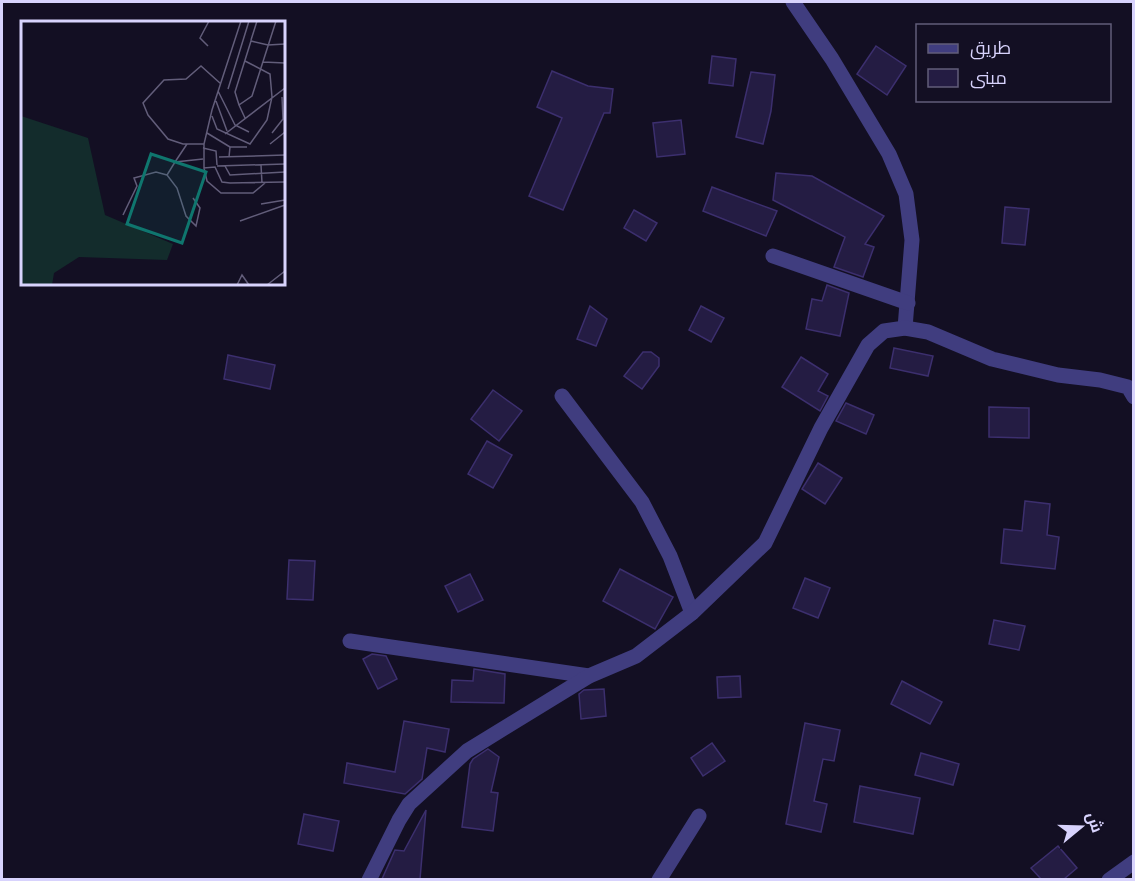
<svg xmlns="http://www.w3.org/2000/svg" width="1135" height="881" viewBox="0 0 1135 881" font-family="'Sofia Sans Condensed',Cairo,sans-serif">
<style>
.building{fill:#241c43;stroke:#3c2f6e;stroke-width:1.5}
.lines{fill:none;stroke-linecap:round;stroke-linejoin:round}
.street{stroke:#403d7f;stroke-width:15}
.inset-road{fill:none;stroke:#625d7a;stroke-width:1.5}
.view{fill:#0f766e;fill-opacity:0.15;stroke:#0f766e;stroke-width:3}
.inset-edge{fill:none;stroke:#d8d3fd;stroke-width:3}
</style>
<rect width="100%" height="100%" fill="#130f23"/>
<!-- building -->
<g class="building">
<path d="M 876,46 L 906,66 L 887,95 L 857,74 Z"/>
<path d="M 712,56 L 736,59 L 733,86 L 709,83 Z"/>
<path d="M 552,71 L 588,86 L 613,89 L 610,113 L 604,113 L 563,210 L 529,196 L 562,118 L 537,107 Z"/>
<path d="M 751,72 L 775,75 L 771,111 L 763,144 L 736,137 Z"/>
<path d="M 681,120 L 685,154 L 657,157 L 653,123 Z"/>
<path d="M 776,173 L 812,176 L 884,216 L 865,244 L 874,247 L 863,277 L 834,267 L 845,237 L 773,200 Z"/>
<path d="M 712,187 L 777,211 L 766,236 L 703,211 Z"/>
<path d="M 1005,207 L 1029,209 L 1025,245 L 1002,243 Z"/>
<path d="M 634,210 L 657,223 L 646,241 L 624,228 Z"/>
<path d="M 827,285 L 849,293 L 840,336 L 806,329 L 812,299 L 822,301 Z"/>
<path d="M 590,306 L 607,319 L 596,346 L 577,339 Z"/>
<path d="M 701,306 L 724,318 L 711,342 L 689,330 Z"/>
<path d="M 894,348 L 933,356 L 928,376 L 890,368 Z"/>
<path d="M 643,352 L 651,352 L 659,358 L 659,366 L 642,389 L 624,376 Z"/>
<path d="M 228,355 L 275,365 L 270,389 L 224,379 Z"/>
<path d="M 801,357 L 828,374 L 818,391 L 828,396 L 820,411 L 782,387 Z"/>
<path d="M 493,390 L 522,411 L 499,441 L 471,419 Z"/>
<path d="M 846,403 L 874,415 L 866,434 L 836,421 Z"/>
<path d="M 989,407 L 1029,408 L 1029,438 L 989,437 Z"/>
<path d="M 487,441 L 512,455 L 493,488 L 468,474 Z"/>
<path d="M 818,463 L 842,478 L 825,504 L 802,489 Z"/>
<path d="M 1025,501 L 1050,504 L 1047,535 L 1059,537 L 1055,569 L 1001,563 L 1004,529 L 1022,531 Z"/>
<path d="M 289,560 L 315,561 L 313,600 L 287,599 Z"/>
<path d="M 620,569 L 673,597 L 655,629 L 603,601 Z"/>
<path d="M 470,574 L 483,600 L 458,612 L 445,586 Z"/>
<path d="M 805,578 L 830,588 L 818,618 L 793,608 Z"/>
<path d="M 994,620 L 1025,626 L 1019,650 L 989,644 Z"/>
<path d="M 372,654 L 386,656 L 397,679 L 378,689 L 363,659 Z"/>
<path d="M 474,669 L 505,674 L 504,703 L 451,702 L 452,680 L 473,681 Z"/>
<path d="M 740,676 L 741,697 L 718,698 L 717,677 Z"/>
<path d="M 902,681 L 942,702 L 930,724 L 891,704 Z"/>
<path d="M 604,689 L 606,716 L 581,719 L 579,694 L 584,690 Z"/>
<path d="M 404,721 L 449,729 L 445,752 L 427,748 L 422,779 L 405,794 L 344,783 L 347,763 L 395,772 Z"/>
<path d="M 805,723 L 840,730 L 834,761 L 823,759 L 814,801 L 827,804 L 821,832 L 786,824 Z"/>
<path d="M 712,743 L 725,761 L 703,776 L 691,758 Z"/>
<path d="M 488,749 L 499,757 L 491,792 L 498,793 L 493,831 L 462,827 L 470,764 L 473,759 Z"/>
<path d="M 921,753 L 959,764 L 953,785 L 915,775 Z"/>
<path d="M 860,786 L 920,798 L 913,834 L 854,822 Z"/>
<path d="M 426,810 L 420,879 L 382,879 L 395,850 L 404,851 Z"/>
<path d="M 304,814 L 339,821 L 333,851 L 298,844 Z"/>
<path d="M 1058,846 L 1077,868 L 1064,879 L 1041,879 L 1031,868 Z"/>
</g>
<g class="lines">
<!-- street -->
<g class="street">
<path d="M 793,2 L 832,59 L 889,154 L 906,194 L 912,240 L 905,328"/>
<path d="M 773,256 L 908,303"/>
<path d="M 562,396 L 642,502 L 670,556 L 692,613"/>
<path d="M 350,641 L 589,676"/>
<path d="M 369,880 L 399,820 L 409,804 L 467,751 L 589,676 L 636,656 L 692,613 L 765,543 L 821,428 L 868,345 L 884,331 L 905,328 L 928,332 L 992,359 L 1058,375 L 1100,380 L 1128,387 L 1134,397"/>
<path d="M 659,880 L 699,816"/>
<path d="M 1109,880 L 1134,862"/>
</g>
</g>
<!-- overview -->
<g transform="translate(21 21)">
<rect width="264" height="264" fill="#130f23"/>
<path d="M 0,95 L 67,117 L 84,194 L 152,223 L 146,239 L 58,236 L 33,252 L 31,264 L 0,264 Z" fill="#132c2c"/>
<path class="inset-road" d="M 220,0 L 191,89 L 183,123 L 183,147 L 194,146 L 201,161 L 209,162 L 264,161M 230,19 L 236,0M 187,25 L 179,17 L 188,0M 242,41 L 264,42M 207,68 L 228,0M 197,70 L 214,104 L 228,111M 195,80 L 206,110M 218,84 L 214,71 L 230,20 L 247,24 L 264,23M 191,95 L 196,108 L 229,123 L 246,99 L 251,76 L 249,53 L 224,40M 224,97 L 218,84 L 231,75 L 255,0M 186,112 L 209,126M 251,112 L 262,98 L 261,76M 204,113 L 264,67M 183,123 L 162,123 L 147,118 L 127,94 L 122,82 L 143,59 L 165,58 L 180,45 L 200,63M 249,123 L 264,111M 182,127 L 195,130 L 196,144M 198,136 L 264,134M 208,136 L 209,126 L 226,126M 154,141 L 166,123M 240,144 L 241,162M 196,145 L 264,143M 204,145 L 209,154 L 264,151M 183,147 L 186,160 L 200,172 L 232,172 L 244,162M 172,177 L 179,187 L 175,205 L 165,195 L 156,167 L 146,154 L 154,141 L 182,138M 240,183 L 264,179M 102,194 L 116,165 L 113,157 L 135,151 L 146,154M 219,200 L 264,184M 216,264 L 221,254 L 228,264M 246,264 L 264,250"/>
<path class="view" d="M 130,133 L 185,151 L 161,222 L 106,203 Z"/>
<rect width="264" height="264" class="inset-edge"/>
</g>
<!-- border -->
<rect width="1135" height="881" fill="none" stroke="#d8d3fd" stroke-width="6"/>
<!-- legend -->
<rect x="916" y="24" width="195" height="78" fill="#130f23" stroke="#625d7a" stroke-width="1.5"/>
<rect x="928" y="44" width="30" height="9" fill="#403d7f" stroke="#625d7a" stroke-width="1.5"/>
<text x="970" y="54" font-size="18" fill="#d8d3fd">طريق</text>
<rect x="928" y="69" width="30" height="18" fill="#241c43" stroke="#625d7a" stroke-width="1.5"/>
<text x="970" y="84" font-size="18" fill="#d8d3fd">مبنى</text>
<!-- north arrow -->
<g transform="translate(1081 827) rotate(71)" stroke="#130f23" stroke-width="4.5" paint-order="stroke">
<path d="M0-4.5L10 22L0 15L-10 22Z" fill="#d8d3fd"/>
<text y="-9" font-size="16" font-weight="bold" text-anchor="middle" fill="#d8d3fd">ش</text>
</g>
</svg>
